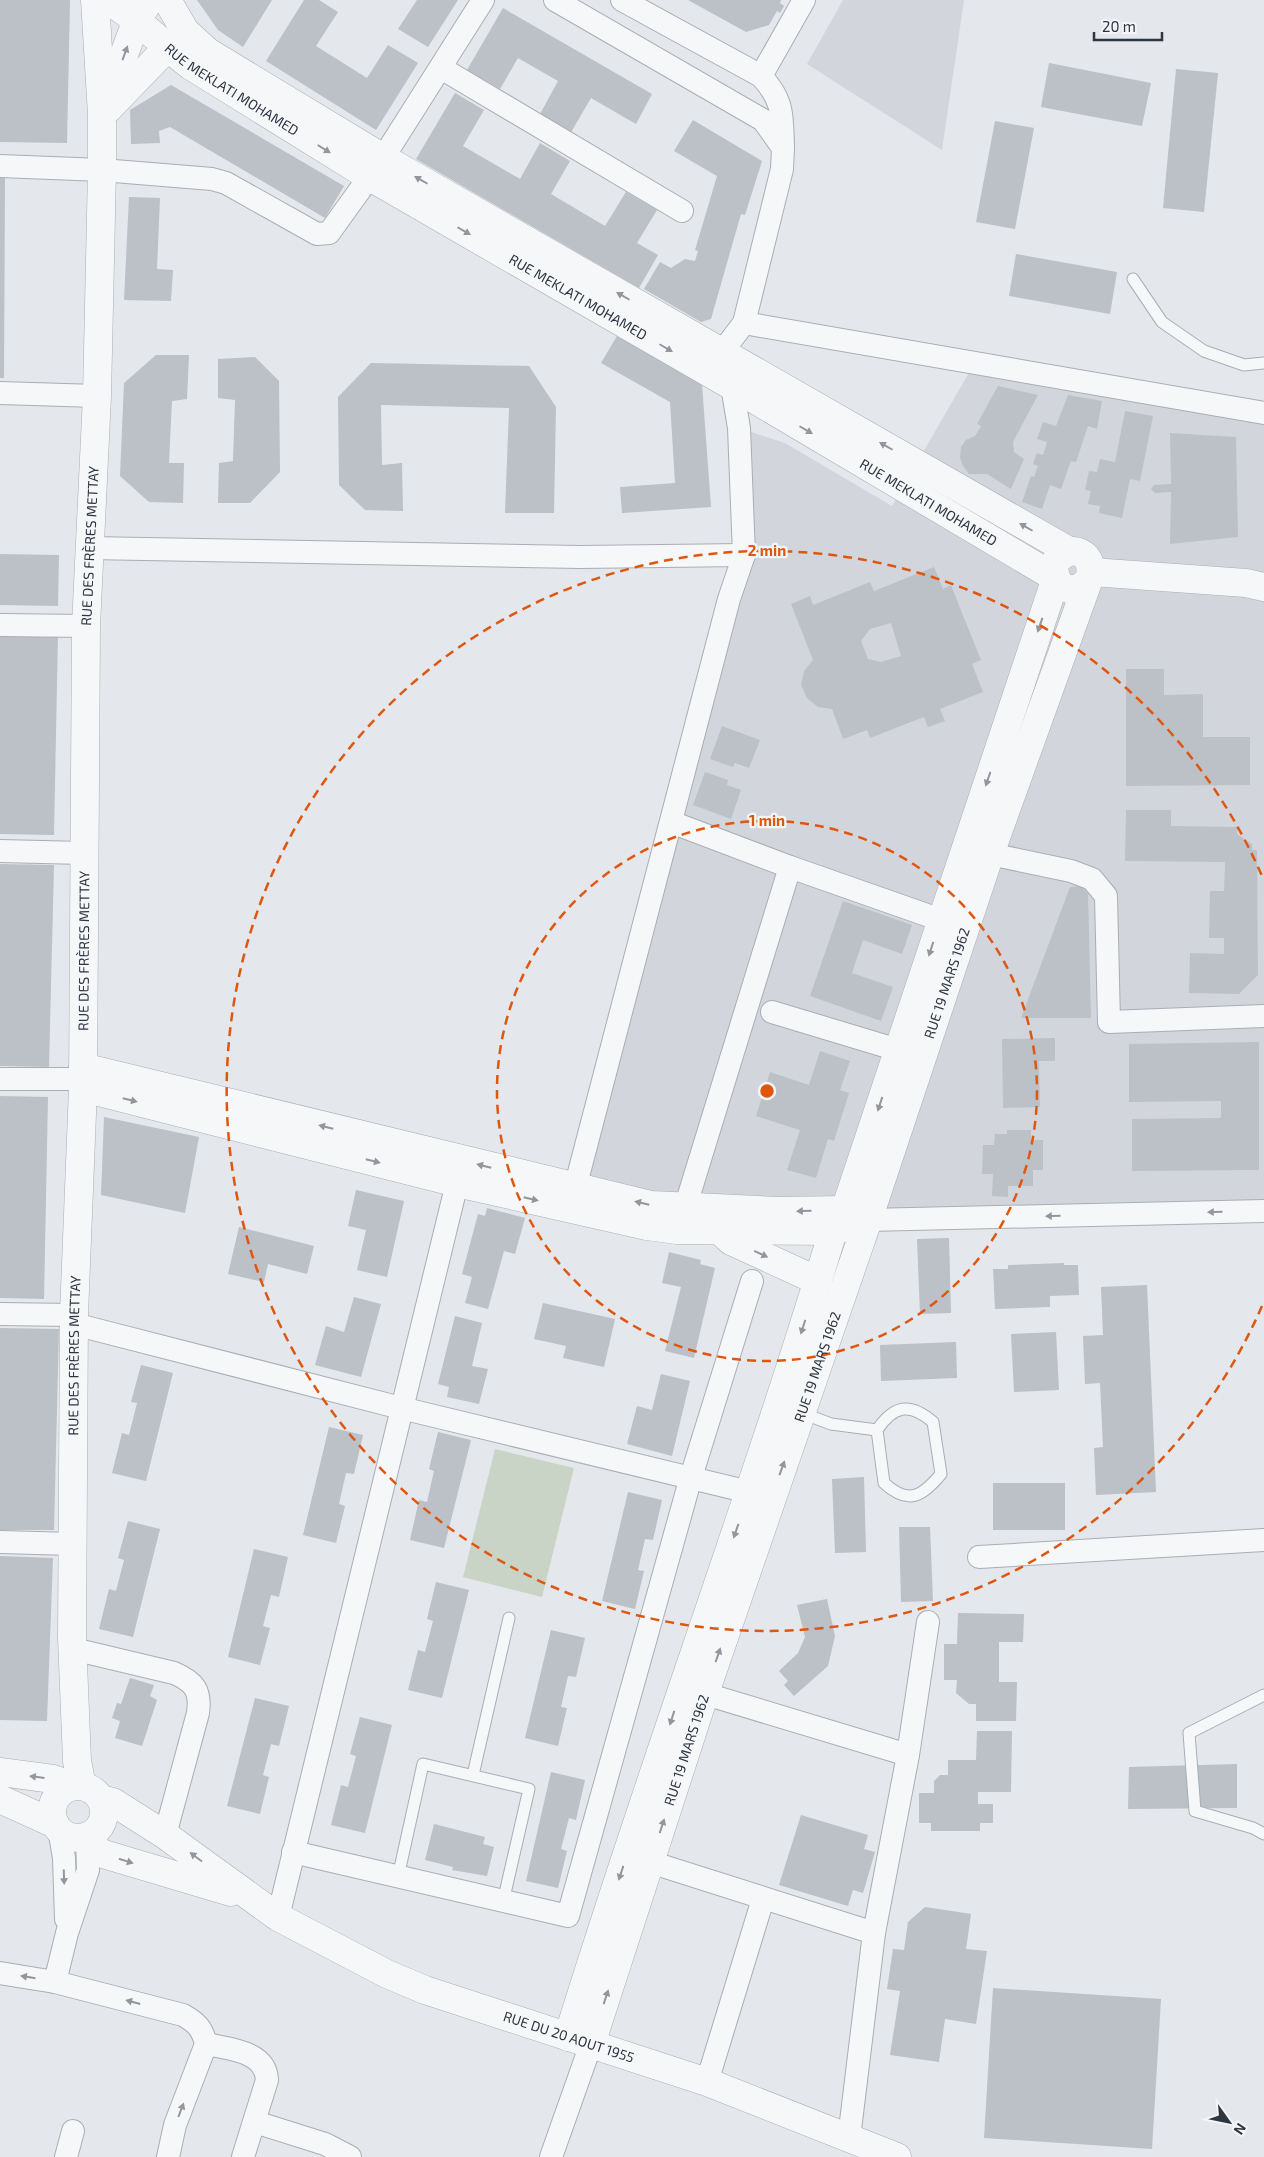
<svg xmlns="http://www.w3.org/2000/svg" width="1264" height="2157" viewBox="0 0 1264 2157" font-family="'Exo 2',sans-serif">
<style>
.built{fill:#d2d6dc}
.green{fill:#cad4c6}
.building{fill:#bcc0c7;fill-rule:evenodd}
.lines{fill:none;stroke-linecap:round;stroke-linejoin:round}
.service-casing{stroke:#a9aeb5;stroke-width:13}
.minor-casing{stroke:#a9aeb5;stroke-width:24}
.tertiary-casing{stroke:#a9aeb5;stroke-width:29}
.service{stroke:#f6f7f9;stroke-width:11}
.minor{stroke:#f6f7f9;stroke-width:22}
.tertiary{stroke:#f6f7f9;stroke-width:28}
.oneway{fill:#92969d}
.ring{fill:none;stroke:#df570f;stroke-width:2.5;stroke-dasharray:9 6}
.labels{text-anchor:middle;stroke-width:4.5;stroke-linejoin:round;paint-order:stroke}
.street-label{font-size:14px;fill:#2d3541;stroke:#f4f5f8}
.centre{fill:#df570f;stroke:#f4f5f8;stroke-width:2.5}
.ring-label{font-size:15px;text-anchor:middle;font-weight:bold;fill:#df570f;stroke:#f4f5f8;stroke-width:4.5;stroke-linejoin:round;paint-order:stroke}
</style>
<rect width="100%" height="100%" fill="#e4e7eb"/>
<!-- built -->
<g class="built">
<path d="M 843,0 L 964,0 L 942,150 L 807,64 Z"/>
<path d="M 974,364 L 1264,413 L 1264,1211 L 868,1220 L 575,1188 L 744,555 L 739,428 L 785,443 L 892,506 Z"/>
</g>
<!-- green -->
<path class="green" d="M 495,1449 L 574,1468 L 542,1597 L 463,1577 Z"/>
<!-- building -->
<g class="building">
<path d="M 0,0 L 70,0 L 67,143 L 0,142 Z"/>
<path d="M 197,0 L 272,0 L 243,47 L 218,30 Z"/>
<path d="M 304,0 L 319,0 L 338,12 L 316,46 L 367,78 L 388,45 L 418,63 L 376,130 L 266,61 Z"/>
<path d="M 417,0 L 458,0 L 428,47 L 398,29 Z"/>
<path d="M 688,0 L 781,0 L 780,3 L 784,6 L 780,13 L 777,11 L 769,25 L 746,32 Z"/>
<path d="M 503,8 L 652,94 L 636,124 L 591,98 L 570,134 L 539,116 L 558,81 L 518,58 L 500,89 L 467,70 Z"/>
<path d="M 1049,63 L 1151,83 L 1142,126 L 1041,107 Z"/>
<path d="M 1176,69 L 1218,73 L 1204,212 L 1163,208 Z"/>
<path d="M 171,85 L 344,186 L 325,218 L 170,127 L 159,131 L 160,143 L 131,144 L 130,110 Z"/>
<path d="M 455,93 L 484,110 L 463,146 L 520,179 L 540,143 L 570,161 L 551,194 L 605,226 L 626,192 L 657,210 L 637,243 L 658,255 L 639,288 L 416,159 Z"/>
<path d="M 693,120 L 762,161 L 745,215 L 741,214 L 711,319 L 701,322 L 644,289 L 660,262 L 671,268 L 685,259 L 695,261 L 698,251 L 695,250 L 717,176 L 674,151 Z"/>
<path d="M 995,121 L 1034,128 L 1015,229 L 976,222 Z"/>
<path d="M 0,177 L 5,177 L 4,378 L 0,378 Z"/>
<path d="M 129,197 L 160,198 L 157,269 L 173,270 L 171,301 L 124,300 Z"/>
<path d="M 1016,254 L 1117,272 L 1110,314 L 1009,296 Z"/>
<path d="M 617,336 L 702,384 L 711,507 L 622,513 L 620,487 L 675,483 L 670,402 L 601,363 Z"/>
<path d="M 156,355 L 189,355 L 187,399 L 172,401 L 169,463 L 184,463 L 183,503 L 149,502 L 120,476 L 124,383 Z"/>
<path d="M 255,357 L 279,381 L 280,472 L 250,503 L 218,503 L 219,463 L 233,461 L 235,400 L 218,398 L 218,359 Z"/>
<path d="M 371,363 L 529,366 L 556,407 L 554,513 L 505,513 L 509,408 L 381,405 L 382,465 L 402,463 L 403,511 L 365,510 L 339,485 L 338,397 Z"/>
<path d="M 998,386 L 1038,395 L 1013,442 L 1014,452 L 1024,459 L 1011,489 L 987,474 L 969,474 L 963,466 L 960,458 L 961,447 L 966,440 L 975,436 L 981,426 L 977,424 Z"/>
<path d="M 1068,395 L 1102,401 L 1097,429 L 1088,426 L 1076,462 L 1071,461 L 1061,489 L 1050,485 L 1042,509 L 1022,502 L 1031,476 L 1034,477 L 1038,466 L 1033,464 L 1037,453 L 1043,455 L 1047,442 L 1037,439 L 1043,422 L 1056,426 Z"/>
<path d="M 1125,411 L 1153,416 L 1140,481 L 1130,479 L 1122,518 L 1099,513 L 1100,506 L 1088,504 L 1091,491 L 1085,490 L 1089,471 L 1097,472 L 1100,459 L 1115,462 Z"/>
<path d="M 1170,433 L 1236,437 L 1238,537 L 1170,544 L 1171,492 L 1155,493 L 1151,489 L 1154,485 L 1171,484 Z"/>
<path d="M 0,554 L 59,555 L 58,606 L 0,605 Z"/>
<path d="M 934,567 L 943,589 L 951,585 L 962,613 L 981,660 L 972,664 L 983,692 L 940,709 L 945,721 L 928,727 L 924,717 L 870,738 L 867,730 L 843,739 L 832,709 L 818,707 L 807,698 L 801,685 L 804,671 L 813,660 L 791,604 L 810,596 L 813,605 L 870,582 L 874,591 ZM 891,623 L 901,656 L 881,662 L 868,659 L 861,641 L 870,629 Z"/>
<path d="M 0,632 L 58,633 L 54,835 L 0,834 Z"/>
<path d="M 1126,669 L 1164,669 L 1164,695 L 1203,694 L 1203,737 L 1250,737 L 1250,785 L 1126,786 Z"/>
<path d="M 722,726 L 760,740 L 749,768 L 735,763 L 733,767 L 710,759 Z"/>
<path d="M 705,772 L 728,780 L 727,785 L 741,790 L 731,819 L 693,805 Z"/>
<path d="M 1126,810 L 1171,810 L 1171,826 L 1238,827 L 1237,834 L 1252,844 L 1252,850 L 1257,850 L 1258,975 L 1239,994 L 1189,993 L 1190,953 L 1224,954 L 1224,938 L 1209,938 L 1210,891 L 1224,891 L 1225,862 L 1125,861 Z"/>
<path d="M 0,864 L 54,865 L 49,1067 L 0,1066 Z"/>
<path d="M 1081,886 L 1088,894 L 1091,1018 L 1021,1018 L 1070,887 Z"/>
<path d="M 843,901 L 912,925 L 902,954 L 863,940 L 852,973 L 893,987 L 881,1021 L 810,996 Z"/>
<path d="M 1055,1038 L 1055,1061 L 1039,1061 L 1040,1107 L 1003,1108 L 1002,1039 Z"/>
<path d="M 1259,1042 L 1259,1170 L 1132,1171 L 1132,1119 L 1221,1118 L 1221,1101 L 1129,1102 L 1129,1044 Z"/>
<path d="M 820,1051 L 850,1061 L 840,1090 L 849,1093 L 834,1141 L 828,1139 L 816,1178 L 787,1170 L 800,1130 L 756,1116 L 770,1072 L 809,1085 Z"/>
<path d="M 0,1096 L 48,1097 L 44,1299 L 0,1298 Z"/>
<path d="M 104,1117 L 199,1137 L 185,1213 L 101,1195 Z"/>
<path d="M 1007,1130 L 1031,1130 L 1031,1140 L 1043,1140 L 1043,1170 L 1033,1170 L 1033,1186 L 1008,1186 L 1008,1197 L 992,1196 L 993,1174 L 982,1174 L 983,1145 L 994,1145 L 995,1134 L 1007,1134 Z"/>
<path d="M 356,1190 L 404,1201 L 387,1277 L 357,1270 L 366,1230 L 348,1226 Z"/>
<path d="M 487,1208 L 525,1218 L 515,1254 L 504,1251 L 488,1309 L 465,1303 L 472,1277 L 462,1274 L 478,1214 L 485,1216 Z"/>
<path d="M 239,1227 L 314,1246 L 307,1274 L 268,1264 L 264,1282 L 228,1274 Z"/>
<path d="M 949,1238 L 951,1313 L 920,1314 L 917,1239 Z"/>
<path d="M 669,1252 L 701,1260 L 700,1264 L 715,1268 L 694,1358 L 665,1351 L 681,1287 L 662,1283 Z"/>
<path d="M 1064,1263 L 1064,1265 L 1078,1265 L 1079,1295 L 1050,1296 L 1050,1307 L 995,1309 L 993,1269 L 1008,1269 L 1008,1265 Z"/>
<path d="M 1147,1285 L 1156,1492 L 1096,1495 L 1094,1448 L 1103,1447 L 1100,1383 L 1085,1384 L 1083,1336 L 1103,1335 L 1101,1287 Z"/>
<path d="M 354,1297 L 381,1304 L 361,1377 L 315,1365 L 326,1326 L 344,1332 Z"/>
<path d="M 543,1303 L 615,1319 L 604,1367 L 563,1358 L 566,1346 L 534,1339 Z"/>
<path d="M 455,1316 L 482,1323 L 472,1366 L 488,1369 L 479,1404 L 447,1397 L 449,1387 L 438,1384 Z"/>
<path d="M 0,1328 L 59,1329 L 54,1530 L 0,1530 Z"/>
<path d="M 1056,1332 L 1059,1390 L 1014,1392 L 1011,1334 Z"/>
<path d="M 956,1342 L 957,1378 L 881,1381 L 880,1345 Z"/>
<path d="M 141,1365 L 173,1373 L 146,1481 L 112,1473 L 122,1433 L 129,1435 L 137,1403 L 131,1402 Z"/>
<path d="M 661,1374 L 690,1381 L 672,1456 L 627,1444 L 637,1406 L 652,1410 Z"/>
<path d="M 329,1427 L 363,1435 L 354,1474 L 346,1473 L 339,1504 L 345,1506 L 336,1543 L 303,1535 Z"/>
<path d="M 438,1432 L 471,1440 L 444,1548 L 410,1540 L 419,1500 L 427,1502 L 434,1471 L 429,1469 Z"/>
<path d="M 864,1477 L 866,1552 L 835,1553 L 832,1479 Z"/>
<rect x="993" y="1483" width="72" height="47"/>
<path d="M 628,1492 L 662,1500 L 653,1540 L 645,1539 L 638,1570 L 644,1571 L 635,1609 L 602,1601 Z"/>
<path d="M 128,1521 L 160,1529 L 133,1637 L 99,1629 L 109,1589 L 116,1591 L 124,1560 L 118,1558 Z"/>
<path d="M 899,1527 L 930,1527 L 933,1601 L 901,1602 Z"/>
<path d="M 254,1549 L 288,1557 L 279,1597 L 271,1595 L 263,1626 L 270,1628 L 260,1665 L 228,1657 Z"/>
<path d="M 0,1556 L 53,1558 L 47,1721 L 0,1720 Z"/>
<path d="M 436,1582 L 469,1590 L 442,1698 L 408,1690 L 418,1650 L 425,1652 L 433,1621 L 427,1619 Z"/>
<path d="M 827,1599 L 835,1636 L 828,1666 L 794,1696 L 784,1685 L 788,1681 L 779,1671 L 798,1653 L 805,1637 L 797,1605 Z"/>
<path d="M 958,1613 L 1024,1614 L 1023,1642 L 999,1642 L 999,1682 L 1017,1682 L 1016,1721 L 976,1721 L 976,1704 L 969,1704 L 956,1693 L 957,1680 L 944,1680 L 944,1644 L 957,1644 Z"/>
<path d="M 551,1630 L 585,1638 L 576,1677 L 568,1676 L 561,1707 L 567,1708 L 558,1746 L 525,1738 Z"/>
<path d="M 130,1678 L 154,1685 L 150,1696 L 157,1700 L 142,1746 L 115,1738 L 120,1721 L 112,1718 L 117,1703 L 121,1704 Z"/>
<path d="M 255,1698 L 289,1706 L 279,1746 L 271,1744 L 263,1775 L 269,1777 L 260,1814 L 227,1806 Z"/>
<path d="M 360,1717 L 392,1725 L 365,1833 L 331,1825 L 341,1785 L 348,1787 L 356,1756 L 350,1754 Z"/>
<path d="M 977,1731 L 1012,1731 L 1011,1792 L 978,1792 L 978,1804 L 993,1804 L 993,1823 L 980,1823 L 980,1831 L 931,1831 L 931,1823 L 919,1823 L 919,1793 L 934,1793 L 934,1781 L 940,1775 L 948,1775 L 948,1760 L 976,1760 Z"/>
<path d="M 1237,1764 L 1237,1808 L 1128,1809 L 1129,1767 Z"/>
<path d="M 551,1772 L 585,1780 L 576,1820 L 569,1818 L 561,1849 L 567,1851 L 558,1888 L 526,1881 Z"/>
<path d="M 801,1815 L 868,1835 L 864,1849 L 875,1852 L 863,1893 L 853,1890 L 848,1906 L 779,1885 Z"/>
<path d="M 434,1824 L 485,1837 L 483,1844 L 494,1847 L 487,1876 L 452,1870 L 453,1867 L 425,1860 Z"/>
<path d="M 925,1907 L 971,1914 L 966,1949 L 987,1951 L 976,2024 L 945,2019 L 939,2062 L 890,2055 L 900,1991 L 887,1989 L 893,1949 L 904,1950 L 908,1922 Z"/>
<path d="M 993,1988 L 1161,1999 L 1152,2149 L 984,2138 Z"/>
</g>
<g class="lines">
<!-- service casing -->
<g class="service-casing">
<g id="service">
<path d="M 1133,279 L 1162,322 L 1204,351 L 1244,365 L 1264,363"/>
<path d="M 802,1413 L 831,1424 L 877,1430 L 884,1483 C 908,1505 922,1497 941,1474 L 933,1422 C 910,1402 894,1405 877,1430"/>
<path d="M 1264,1695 L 1189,1733 L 1195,1811 L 1253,1828 L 1264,1834"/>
<path d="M 473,1775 L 509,1618"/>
<path d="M 398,1877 L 423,1764 L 529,1789 L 503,1902"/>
</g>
</g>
<!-- minor casing -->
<g class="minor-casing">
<g id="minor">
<path d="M 555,0 L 763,120 L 783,148 L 782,169 L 744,323 L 722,352"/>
<path d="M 622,0 L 761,76 C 784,101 782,115 783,148"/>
<path d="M 441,68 L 682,211"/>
<path d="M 761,76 L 804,0"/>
<path d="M 0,166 L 102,170 L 212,179 L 226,183 L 317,234 L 329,233 L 383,158 L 483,0"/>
<path d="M 744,323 L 1264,413"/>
<path d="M 0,393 L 97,396"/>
<path d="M 89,548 L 580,557 L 744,555"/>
<path d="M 0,625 L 86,626"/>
<path d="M 671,822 L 790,867 L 941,920"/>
<path d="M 0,851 L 84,853"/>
<path d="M 990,854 L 1071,871 L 1092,879 L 1106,896 L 1109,1022 L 1264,1016"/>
<path d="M 772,1012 L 898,1050"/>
<path d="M 0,1079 L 83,1079"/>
<path d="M 575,1188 L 729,599 L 744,555 L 739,428 L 732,386"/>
<path d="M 685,1208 L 790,867"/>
<path d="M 868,1220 L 1264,1211"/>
<path d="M 0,1314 L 74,1315"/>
<path d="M 74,1324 L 401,1408 L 766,1496"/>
<path d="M 0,1542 L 73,1544"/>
<path d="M 979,1557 L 1264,1540"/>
<path d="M 73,1649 L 174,1673 C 195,1682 201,1691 198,1713 L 165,1835"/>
<path d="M 689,1689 L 908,1755"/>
<path d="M 59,1829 L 64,1858 L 66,1919"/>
<path d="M 293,1852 L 568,1916 L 691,1477 L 752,1281"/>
<path d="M 650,1862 L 874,1933"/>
<path d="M 278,1917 L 457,1183"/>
<path d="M 0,1973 L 55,1982 L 183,2015 C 197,2023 202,2028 206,2044 L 175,2125 L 168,2157"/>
<path d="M 55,1982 L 67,1933 L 88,1870 L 87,1836"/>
<path d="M 206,2044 C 229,2049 266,2051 267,2080 L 243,2157"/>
<path d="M 707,2082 L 763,1899"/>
<path d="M 255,2122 L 325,2144 L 350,2157"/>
<path d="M 849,2138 L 874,1933 L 908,1755 L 928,1622"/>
<path d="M 66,2157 L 73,2131"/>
<path d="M 551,2157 L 591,2044"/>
</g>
</g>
<!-- tertiary casing -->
<g class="tertiary-casing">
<g id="tertiary">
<path d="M 167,0 L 185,31 L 208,52 L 383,158 L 1069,551"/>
<path id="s1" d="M 112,3 C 141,21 164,46 191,66 L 370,177 L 732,386 L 1056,578"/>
<path d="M 106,104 L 137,19 L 146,6"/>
<path d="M 108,109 L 167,48"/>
<path d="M 1092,572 L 1246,583 L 1264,587"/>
<path d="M 83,1067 L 651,1205 L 779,1211 L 845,1210 L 860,1216"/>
<path d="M 83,1088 L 457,1183 L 647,1226 L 677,1230 L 833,1231 L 849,1226"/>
<path d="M 719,1230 L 731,1241 L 818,1281"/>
<path d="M 0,1772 L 53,1779 L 73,1786"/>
<path id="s2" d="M 82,1786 L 77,1761 L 72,1638 L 74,1315 L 83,1088 L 86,626 L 97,396 L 102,170 L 102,115 L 95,0"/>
<circle cx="78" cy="1812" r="26"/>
<path d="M 0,1799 L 55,1824"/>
<path id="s3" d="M 101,1799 L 113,1802 L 165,1835 L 278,1917 L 387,1974 L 425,1990 L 707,2082 L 897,2157"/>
<path d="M 87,1836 L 100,1853 L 231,1892"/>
<path d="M 568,2037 C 651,1767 751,1502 833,1231 L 845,1210 L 1056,578"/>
<path id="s4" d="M 591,2044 L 705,1693 L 868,1220 L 990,854 L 1089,579 C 1094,563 1086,550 1069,551 L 1057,559 C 1046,584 1074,601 1089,579"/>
</g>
</g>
<!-- service -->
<use href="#service" class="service"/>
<!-- minor -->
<use href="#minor" class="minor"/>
<!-- tertiary -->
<use href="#tertiary" class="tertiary"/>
</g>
<!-- one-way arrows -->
<defs><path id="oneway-solid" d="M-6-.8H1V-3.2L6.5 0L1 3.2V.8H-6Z" transform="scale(1.25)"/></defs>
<g class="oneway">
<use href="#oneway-solid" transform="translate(125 53) rotate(-70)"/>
<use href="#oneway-solid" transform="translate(324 149) rotate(32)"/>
<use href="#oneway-solid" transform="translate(421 180) rotate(-150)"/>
<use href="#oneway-solid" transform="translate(464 231) rotate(30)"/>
<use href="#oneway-solid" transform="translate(623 296) rotate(-150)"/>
<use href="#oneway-solid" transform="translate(666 348) rotate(30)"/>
<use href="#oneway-solid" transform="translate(806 430) rotate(30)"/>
<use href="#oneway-solid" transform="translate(886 446) rotate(-150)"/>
<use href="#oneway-solid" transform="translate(1026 527) rotate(-150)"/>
<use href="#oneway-solid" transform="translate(1040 625) rotate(109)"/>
<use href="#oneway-solid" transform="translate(988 779) rotate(109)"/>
<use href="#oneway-solid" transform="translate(931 949) rotate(108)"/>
<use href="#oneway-solid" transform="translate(130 1100) rotate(14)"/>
<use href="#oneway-solid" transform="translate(880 1104) rotate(108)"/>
<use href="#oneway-solid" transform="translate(326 1127) rotate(-166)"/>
<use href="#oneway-solid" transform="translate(373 1161) rotate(14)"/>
<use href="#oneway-solid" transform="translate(484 1166) rotate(-166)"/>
<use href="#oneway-solid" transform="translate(531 1199) rotate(13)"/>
<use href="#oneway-solid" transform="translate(642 1203) rotate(-167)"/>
<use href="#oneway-solid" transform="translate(804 1211) rotate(179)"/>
<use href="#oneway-solid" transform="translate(1215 1212) rotate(179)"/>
<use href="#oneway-solid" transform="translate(1053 1216) rotate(179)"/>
<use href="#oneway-solid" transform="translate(761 1254) rotate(25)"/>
<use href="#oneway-solid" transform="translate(803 1327) rotate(108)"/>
<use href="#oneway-solid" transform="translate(782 1468) rotate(-70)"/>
<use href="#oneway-solid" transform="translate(736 1531) rotate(109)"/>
<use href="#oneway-solid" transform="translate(718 1655) rotate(-71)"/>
<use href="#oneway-solid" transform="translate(672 1718) rotate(108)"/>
<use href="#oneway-solid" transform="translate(37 1777) rotate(-173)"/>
<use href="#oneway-solid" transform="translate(662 1826) rotate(-72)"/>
<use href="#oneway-solid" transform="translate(196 1857) rotate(-143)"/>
<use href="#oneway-solid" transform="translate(126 1861) rotate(17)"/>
<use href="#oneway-solid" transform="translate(621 1873) rotate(108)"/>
<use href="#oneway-solid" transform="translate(64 1877) rotate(88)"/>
<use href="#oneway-solid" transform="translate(28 1977) rotate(-171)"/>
<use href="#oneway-solid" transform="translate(606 1997) rotate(-72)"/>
<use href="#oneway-solid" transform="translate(133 2002) rotate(-165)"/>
<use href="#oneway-solid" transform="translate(181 2110) rotate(-69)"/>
</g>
<!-- distance rings -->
<g class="ring">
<circle cx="767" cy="1091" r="270"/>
<path d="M1262 1306A540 540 0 1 1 1262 876"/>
</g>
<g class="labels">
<!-- street labels -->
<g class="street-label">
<text dy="5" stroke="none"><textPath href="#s1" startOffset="148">RUE MEKLATI MOHAMED</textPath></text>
<text dy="5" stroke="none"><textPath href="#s1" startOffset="552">RUE MEKLATI MOHAMED</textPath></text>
<text dy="5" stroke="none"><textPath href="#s1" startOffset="958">RUE MEKLATI MOHAMED</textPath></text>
<text dy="5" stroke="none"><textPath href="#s2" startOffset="1241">RUE DES FRÈRES METTAY</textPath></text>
<text dy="5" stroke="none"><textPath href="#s2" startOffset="836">RUE DES FRÈRES METTAY</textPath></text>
<text dy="5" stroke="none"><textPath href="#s4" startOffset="1119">RUE 19 MARS 1962</textPath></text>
<text dy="5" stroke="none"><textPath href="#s2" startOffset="431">RUE DES FRÈRES METTAY</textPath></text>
<text dy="5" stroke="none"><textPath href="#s4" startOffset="714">RUE 19 MARS 1962</textPath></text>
<text dy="5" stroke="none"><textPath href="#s4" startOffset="309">RUE 19 MARS 1962</textPath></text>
<text dy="5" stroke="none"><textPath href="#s3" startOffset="529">RUE DU 20 AOUT 1955</textPath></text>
</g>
</g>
<circle cx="767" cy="1091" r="8" class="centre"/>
<g class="ring-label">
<text x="767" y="556">2 min</text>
<text x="767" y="826">1 min</text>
</g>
<!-- north arrow -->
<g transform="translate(1229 2122) rotate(123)" stroke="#f4f5f8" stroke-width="4" paint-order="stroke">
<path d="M0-4L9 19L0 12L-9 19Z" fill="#2d3541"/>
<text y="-8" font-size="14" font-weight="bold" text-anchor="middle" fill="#2d3541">N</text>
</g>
<!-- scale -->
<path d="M1094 32v8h68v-8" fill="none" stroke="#2d3541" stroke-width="2.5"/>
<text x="1102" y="32" font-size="15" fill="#2d3541" stroke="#f4f5f8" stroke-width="4" paint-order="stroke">20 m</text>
</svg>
